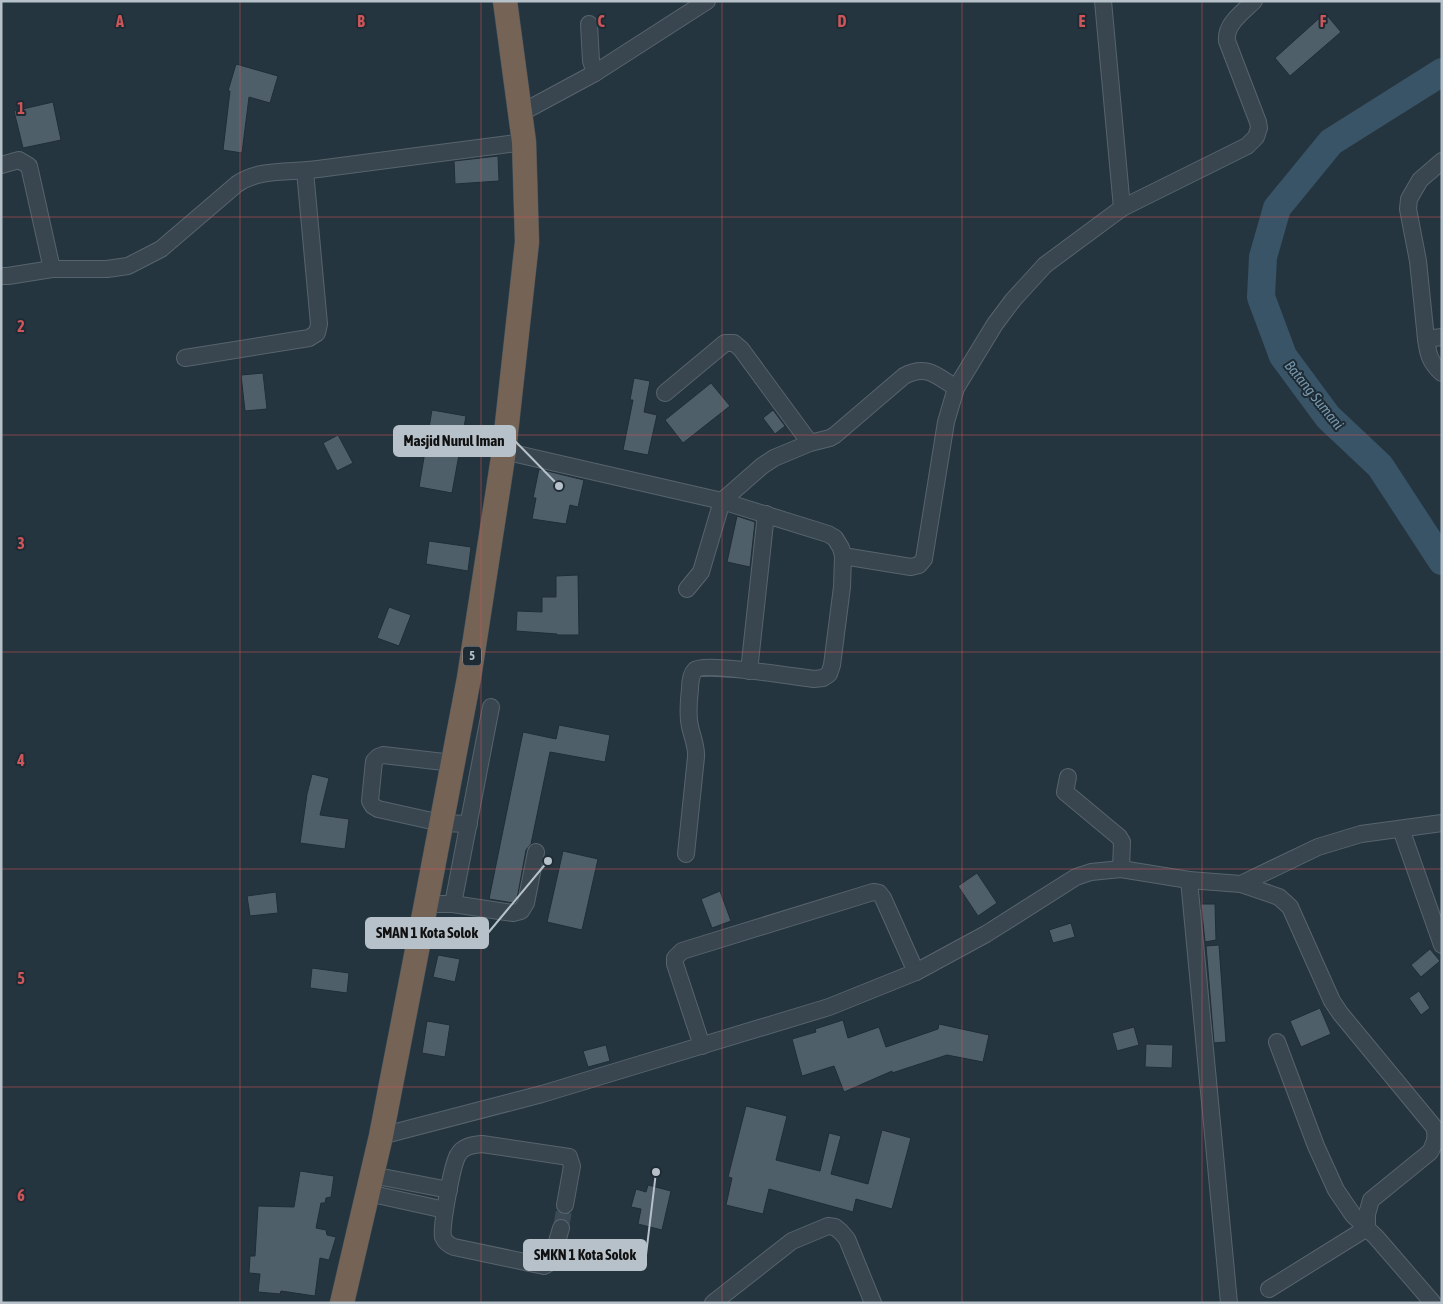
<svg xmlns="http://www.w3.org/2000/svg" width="1443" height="1304" viewBox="0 0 1443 1304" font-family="'Asap Condensed',sans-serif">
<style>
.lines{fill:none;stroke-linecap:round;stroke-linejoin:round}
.river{stroke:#395466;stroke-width:28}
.building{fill:#4e5f6a;stroke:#202d36}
.minor-tunnel{stroke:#3b4a54;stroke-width:16;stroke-dasharray:16 8;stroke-linecap:butt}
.minor-casing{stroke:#57646d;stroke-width:18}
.highway-casing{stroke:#44515a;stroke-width:25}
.minor{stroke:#39464f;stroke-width:16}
.highway{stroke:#756456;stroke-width:24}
.grid{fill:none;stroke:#cc5659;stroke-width:1;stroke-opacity:0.55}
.labels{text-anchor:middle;stroke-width:4;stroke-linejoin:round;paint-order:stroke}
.shield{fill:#1e2b34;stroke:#88949d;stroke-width:1}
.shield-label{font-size:12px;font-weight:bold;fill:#b6c1ca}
.water-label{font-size:15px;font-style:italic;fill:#7697ac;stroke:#1e2b34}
.grid-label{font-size:16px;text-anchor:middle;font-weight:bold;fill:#cc5659;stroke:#1e2b34;stroke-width:4;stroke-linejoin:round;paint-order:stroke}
.leader{fill:none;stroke:#b6c1ca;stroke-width:2}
.callout-dot{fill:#b6c1ca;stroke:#1e2b34;stroke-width:2}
.callout{fill:#b6c1ca;stroke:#b6c1ca;stroke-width:2}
.callout-label{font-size:15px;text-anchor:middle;font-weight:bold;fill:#111}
</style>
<rect width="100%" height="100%" fill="#25353f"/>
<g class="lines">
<!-- river -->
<path class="river" d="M 1442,72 L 1331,142 L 1277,208 L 1263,257 L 1261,297 L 1283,356 L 1328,417 L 1380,466 L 1442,561"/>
</g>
<!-- building -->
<g class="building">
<path d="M 1325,13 L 1341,32 L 1290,76 L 1275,58 Z"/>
<path d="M 236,64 L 278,76 L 270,103 L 249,97 L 242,153 L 223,150 L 230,91 L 228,91 Z"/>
<path d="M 53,102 L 61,140 L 23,148 L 14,111 Z"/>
<path d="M 498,156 L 499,181 L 455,184 L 454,161 Z"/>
<path d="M 263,373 L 267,409 L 245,411 L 241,375 Z"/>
<path d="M 634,378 L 650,381 L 644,412 L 657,415 L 648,455 L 623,450 L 633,400 L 630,400 Z"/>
<path d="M 711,383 L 730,406 L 683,443 L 665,420 Z"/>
<path d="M 432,410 L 466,416 L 452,493 L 419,487 Z"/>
<path d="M 773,410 L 785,426 L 775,434 L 763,418 Z"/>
<path d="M 338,435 L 353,463 L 337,471 L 323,443 Z"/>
<path d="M 539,469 L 584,480 L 578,507 L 570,505 L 566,524 L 532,519 L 536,498 L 533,498 Z"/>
<path d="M 737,516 L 755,522 L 750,567 L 727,562 Z"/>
<path d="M 429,541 L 471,547 L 468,571 L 426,564 Z"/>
<path d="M 578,575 L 579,635 L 557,635 L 557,634 L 516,631 L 517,611 L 542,612 L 542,597 L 556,597 L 556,576 Z"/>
<path d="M 389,607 L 411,615 L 399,646 L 377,638 Z"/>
<path d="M 559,725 L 610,735 L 605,762 L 550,752 L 531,844 L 526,850 L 517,899 L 513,903 L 489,899 L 523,732 L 556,739 Z"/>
<path d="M 312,774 L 329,778 L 320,815 L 349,819 L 345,849 L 300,843 L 307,794 Z"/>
<path d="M 563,851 L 598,859 L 582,930 L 547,922 Z"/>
<path d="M 977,873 L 997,903 L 978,916 L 958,886 Z"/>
<path d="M 720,891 L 731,921 L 712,928 L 701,899 Z"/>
<path d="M 276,892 L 278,913 L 250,916 L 247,896 Z"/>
<path d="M 1201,904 L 1215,904 L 1216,940 L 1205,942 Z"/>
<path d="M 1071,923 L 1075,937 L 1053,943 L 1049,930 Z"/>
<path d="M 1219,945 L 1226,1042 L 1214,1043 L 1206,946 Z"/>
<path d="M 1430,949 L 1440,961 L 1421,977 L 1411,965 Z"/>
<path d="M 438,955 L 460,959 L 455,982 L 433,977 Z"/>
<path d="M 312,968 L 349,973 L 347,993 L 310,988 Z"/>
<path d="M 1419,991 L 1430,1008 L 1421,1015 L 1409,998 Z"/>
<path d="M 1320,1008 L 1331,1034 L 1301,1047 L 1290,1021 Z"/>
<path d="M 843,1020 L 848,1038 L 879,1027 L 886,1047 L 938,1029 L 939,1024 L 989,1035 L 983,1062 L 947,1055 L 892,1073 L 892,1071 L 844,1092 L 834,1066 L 802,1076 L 792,1039 L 816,1032 L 815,1029 Z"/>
<path d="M 427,1021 L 450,1025 L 445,1057 L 422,1053 Z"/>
<path d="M 1134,1027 L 1139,1045 L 1117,1051 L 1112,1033 Z"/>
<path d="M 1146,1044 L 1173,1045 L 1172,1068 L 1145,1067 Z"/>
<path d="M 606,1045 L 610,1061 L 588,1067 L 583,1051 Z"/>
<path d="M 746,1106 L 787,1116 L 776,1160 L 820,1171 L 829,1133 L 841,1136 L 831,1174 L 868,1184 L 882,1130 L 911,1138 L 892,1209 L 856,1199 L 853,1212 L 769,1189 L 763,1214 L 726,1205 L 732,1178 L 728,1177 Z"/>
<path d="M 300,1171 L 334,1176 L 331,1197 L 326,1198 L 325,1203 L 321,1203 L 316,1228 L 326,1230 L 327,1235 L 336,1237 L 329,1260 L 320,1258 L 315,1296 L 281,1291 L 280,1294 L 258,1292 L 260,1274 L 249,1273 L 250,1256 L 255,1256 L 258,1206 L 294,1207 Z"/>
<path d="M 648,1185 L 671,1191 L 662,1230 L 638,1224 L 641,1209 L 631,1207 L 636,1189 L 646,1192 Z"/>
</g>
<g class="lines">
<!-- minor-tunnel -->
<path class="minor-tunnel" d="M 561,1228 L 565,1205"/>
<!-- minor casing -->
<g class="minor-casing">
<g id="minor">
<path d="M 1103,1 L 1122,208"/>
<path d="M 595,73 L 707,1"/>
<path d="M 519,114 L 595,73 L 591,61 L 589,24"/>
<path d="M 1,165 L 19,160 L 29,166 L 52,269"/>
<path d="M 1,276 L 8,276 L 52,269 L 107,269 L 128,266 L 161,249 L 237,184 C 260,168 291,173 318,169 C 387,160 455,151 524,142"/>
<path d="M 1442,337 L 1426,339 C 1428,354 1430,363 1442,373"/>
<path d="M 1426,339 L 1418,261 L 1408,209 L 1409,199 L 1420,180 L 1442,161"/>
<path d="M 185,358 L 309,338 L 317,333 L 319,324 L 305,171"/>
<path d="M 665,393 L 725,343 L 734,343 L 741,349 L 810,443"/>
<path d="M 504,451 L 722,501 L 828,534 L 835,538 L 841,548 L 843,556 L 842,587 L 832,665 L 829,674 L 823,678 L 814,679 C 797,677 704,662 695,670 C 691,674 690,684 690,689 C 689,698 688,710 689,720 C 690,733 697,744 696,757 L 686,854"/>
<path d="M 843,556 L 911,567 L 919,565 L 924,559 L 946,422 L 956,388 L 995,324 L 1013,300 L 1045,265 L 1122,208 L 1247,146 L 1256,137 L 1259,128 L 1258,122 L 1227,41 C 1225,24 1243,12 1254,1"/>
<path d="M 687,589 L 701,572 L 722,501 L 762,466 L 774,458 L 810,443 L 830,438 L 835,435 L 904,376 C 927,364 937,376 956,388"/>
<path d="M 749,671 L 766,514"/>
<path d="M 453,763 L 383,755 L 378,757 L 374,761 L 370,801 L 373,806 L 378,809 L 441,823 L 469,824"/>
<path d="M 1068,777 L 1065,792 L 1119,837 L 1122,842 L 1121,869"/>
<path d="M 1401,829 L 1442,945"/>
<path d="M 1189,880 L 1229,1303"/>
<path d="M 1241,884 L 1318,847 L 1361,834 L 1442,823"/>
<path d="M 426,904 L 453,904 L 491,707"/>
<path d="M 453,904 L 513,913 L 521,911 L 526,903 L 536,852"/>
<path d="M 1277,1042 L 1316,1146 L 1336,1190 L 1353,1215 L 1376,1237 L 1433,1303"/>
<path d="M 702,1046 L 675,964 L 675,958 L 682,951 L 873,892 L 879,893 L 883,898 L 916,972"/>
<path d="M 381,1136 L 542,1094 L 829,1007 L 916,972 L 986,934 L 1076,877 L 1091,872 L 1121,869 L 1189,880 L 1241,884 L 1279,897 L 1290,907 L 1332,1001 L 1340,1013 L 1434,1127 C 1437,1137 1435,1143 1430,1152 L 1371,1200 L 1367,1214 L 1367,1228 L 1269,1289"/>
<path d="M 372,1175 L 449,1190"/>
<path d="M 368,1193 L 445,1210"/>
<path d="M 561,1228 L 551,1262 L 544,1266 L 454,1247 C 449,1245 445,1242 443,1237 C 441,1226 452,1165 458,1155 C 463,1146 473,1145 482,1144 L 569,1157 L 572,1166 L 565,1205"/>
<path d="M 713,1303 L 792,1241 L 828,1226 L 835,1227 L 841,1232 L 847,1239 L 873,1303"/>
</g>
</g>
<!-- highway casing -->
<g class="highway-casing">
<path id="highway" d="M 342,1303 L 381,1136 L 426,904 L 469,678 L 504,451 L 527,242 L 524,142 L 505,1"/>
</g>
<!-- minor -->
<use href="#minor" class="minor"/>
<!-- highway -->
<use href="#highway" class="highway"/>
</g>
<!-- grid -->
<path class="grid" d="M 240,1 L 240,1303M 481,1 L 481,1303M 722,1 L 722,1303M 962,1 L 962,1303M 1202,1 L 1202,1303M 1,217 L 1442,217M 1,435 L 1442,435M 1,652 L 1442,652M 1,869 L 1442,869M 1,1087 L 1442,1087"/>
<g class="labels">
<!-- shield labels -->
<rect class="shield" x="463" y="646.5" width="18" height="19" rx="4"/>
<g class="shield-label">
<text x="472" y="660">5</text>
</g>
<!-- water labels -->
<g class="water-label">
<text transform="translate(1314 395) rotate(51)" y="5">Batang Sumani</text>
</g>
</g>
<g class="grid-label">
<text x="120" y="27">A</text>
<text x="361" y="27">B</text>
<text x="601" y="27">C</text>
<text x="842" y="27">D</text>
<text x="1082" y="27">E</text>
<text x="1323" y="27">F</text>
<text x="21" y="114">1</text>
<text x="21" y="332">2</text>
<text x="21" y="549">3</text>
<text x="21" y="766">4</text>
<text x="21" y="984">5</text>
<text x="21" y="1201">6</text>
</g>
<!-- callouts -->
<path class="leader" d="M559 486L515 441M548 861L488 933M656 1172L646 1255"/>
<g class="callout-dot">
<circle cx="559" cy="486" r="5"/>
<circle cx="548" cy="861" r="5"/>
<circle cx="656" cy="1172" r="5"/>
</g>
<g class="callout">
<rect x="394" y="426" width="121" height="30" rx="5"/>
<rect x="366" y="918" width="122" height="30" rx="5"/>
<rect x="524" y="1240" width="122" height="30" rx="5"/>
</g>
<g class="callout-label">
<text x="454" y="446">Masjid Nurul Iman</text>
<text x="427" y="938">SMAN 1 Kota Solok</text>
<text x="585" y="1260">SMKN 1 Kota Solok</text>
</g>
<!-- border -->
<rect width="1443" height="1304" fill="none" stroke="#b6c1ca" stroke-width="5"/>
</svg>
